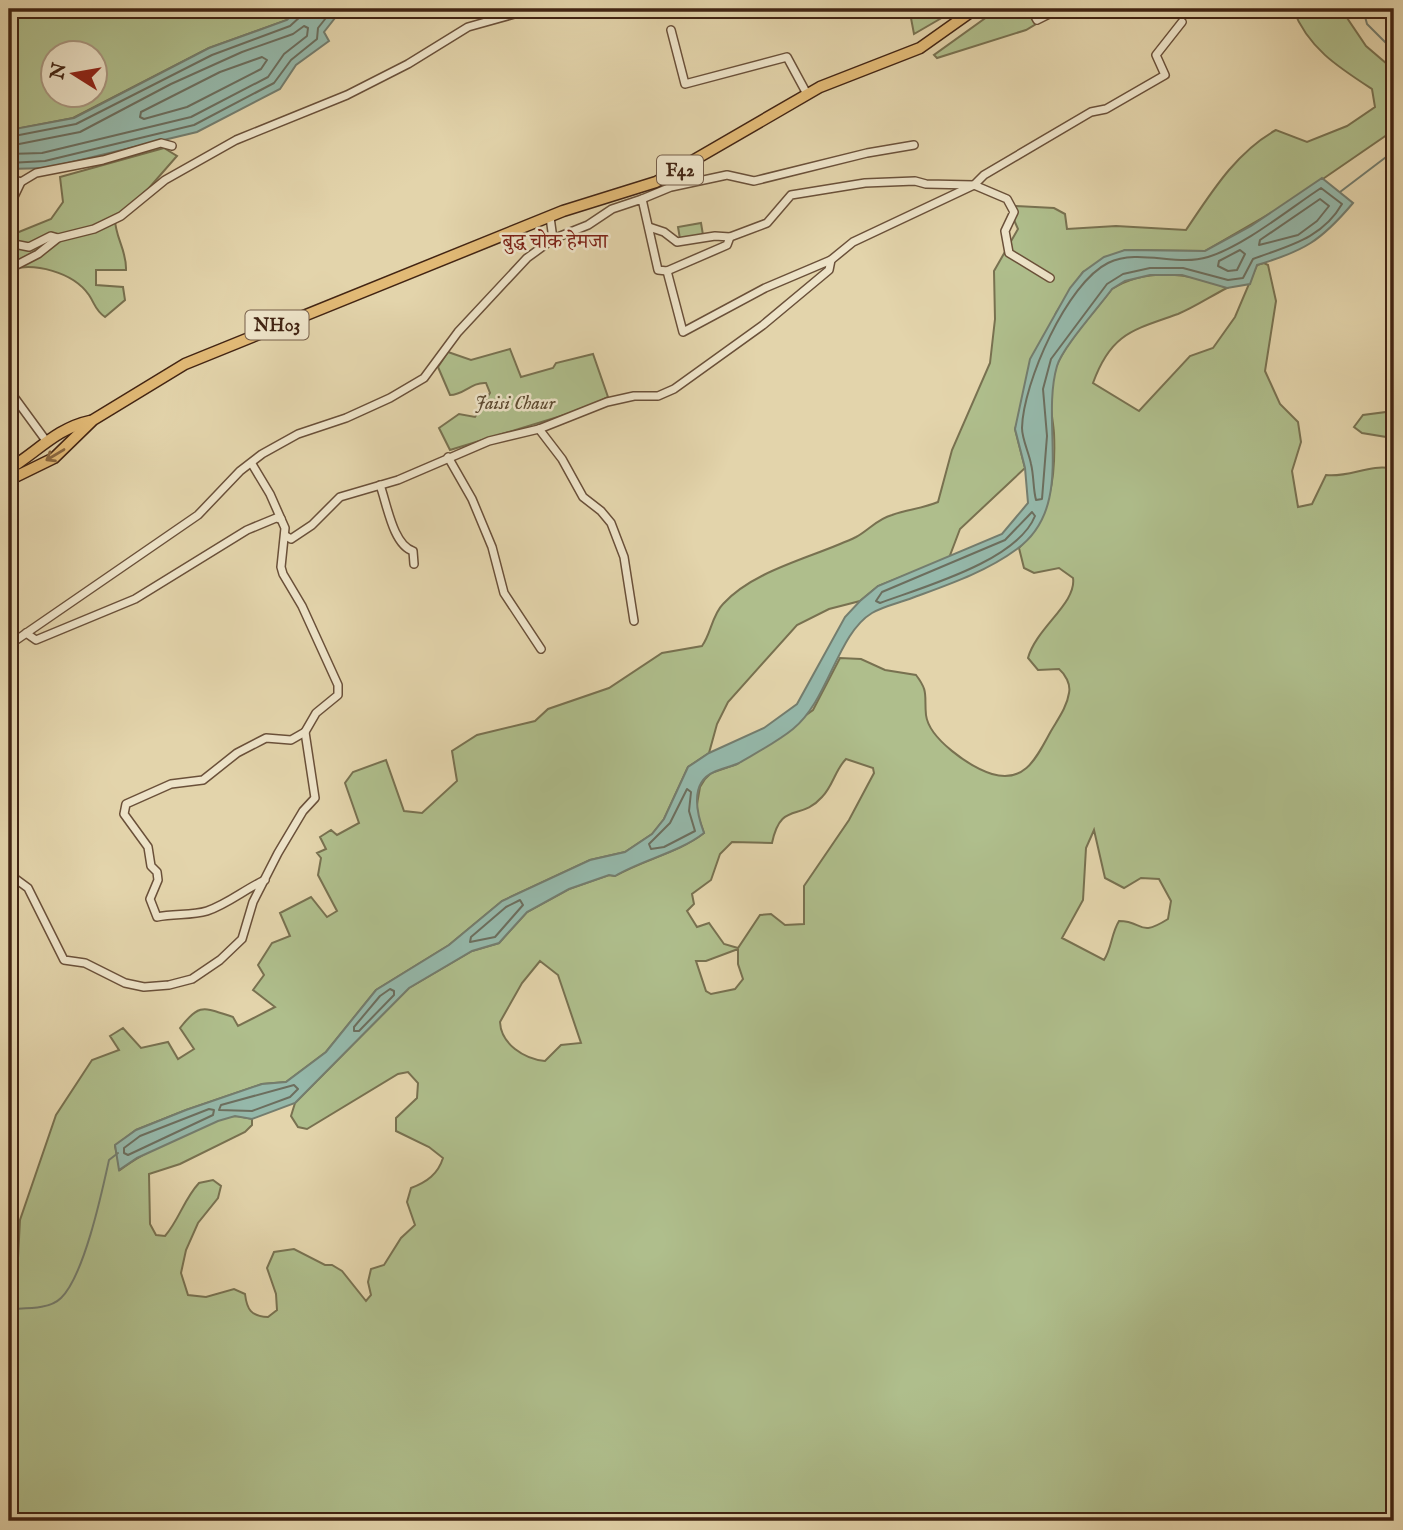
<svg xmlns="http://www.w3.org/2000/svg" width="1403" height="1530" viewBox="0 0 1403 1530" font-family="'IM FELL English','Noto Serif Devanagari',serif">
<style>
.green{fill:#afbe8c;stroke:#787150;stroke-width:2;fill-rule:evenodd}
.water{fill:#95b8aa;stroke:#747d6e;stroke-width:2}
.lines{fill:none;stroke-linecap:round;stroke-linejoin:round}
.shore{stroke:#6c6e5e;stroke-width:2}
.stream{stroke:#747d6e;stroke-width:2}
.minor-casing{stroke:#6a5039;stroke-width:10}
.highway-casing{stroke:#422413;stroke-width:13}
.minor{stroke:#ede3c8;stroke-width:7}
.highway{stroke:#e2ba76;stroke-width:10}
.oneway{stroke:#8a6840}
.labels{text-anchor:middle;stroke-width:5;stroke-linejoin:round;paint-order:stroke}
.shield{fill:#ede3c8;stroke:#755d49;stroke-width:2}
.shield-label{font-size:18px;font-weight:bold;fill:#422413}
.park-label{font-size:19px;font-style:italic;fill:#5d4a31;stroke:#ede3c8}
.neighbourhood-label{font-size:21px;fill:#7a1f14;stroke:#ede3c8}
</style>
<rect width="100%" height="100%" fill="#e3d4ab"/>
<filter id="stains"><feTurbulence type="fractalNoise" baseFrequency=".00286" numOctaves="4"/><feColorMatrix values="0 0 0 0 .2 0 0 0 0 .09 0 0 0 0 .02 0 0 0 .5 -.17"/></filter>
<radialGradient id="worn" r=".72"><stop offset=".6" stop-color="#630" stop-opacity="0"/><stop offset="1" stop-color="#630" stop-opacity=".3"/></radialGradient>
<!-- green -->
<g class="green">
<path d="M 9,9 L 298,9 L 287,20 L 209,48 L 73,118 L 11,130 L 9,130 ZM 52,52 L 94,52 L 94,94 L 52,94 Z"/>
<path d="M 921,9 L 957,9 L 914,34 L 910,13 Z"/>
<path d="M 998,9 L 1029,9 L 1036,24 L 1026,30 L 937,58 L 934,55 Z"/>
<path d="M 1293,9 L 1341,9 L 1366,46 L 1394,70 L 1394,130 L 1285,205 L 1205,251 L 1125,250 L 1083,272 L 1056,313 L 1015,429 L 1025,468 L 960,529 L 949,558 L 878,586 L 860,601 L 829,609 L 797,625 L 728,702 L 717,724 L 709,753 L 688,767 L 664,819 L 652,834 L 625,852 L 590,860 L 502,901 L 449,945 L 376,990 L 326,1052 L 286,1082 L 262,1084 L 186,1110 L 136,1130 L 115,1146 L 120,1170 C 141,1154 210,1117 235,1116 C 240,1116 247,1118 252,1119 L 252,1125 L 245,1132 L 180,1164 L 149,1174 L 150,1224 L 156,1235 L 165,1236 C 179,1220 184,1199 199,1183 L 213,1180 L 221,1186 L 218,1198 L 198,1223 L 186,1250 L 181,1273 L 188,1295 L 206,1297 L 234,1289 L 245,1294 C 247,1310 251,1316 268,1317 L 277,1310 L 276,1294 L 267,1268 L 274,1252 L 294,1249 L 325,1265 L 332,1265 L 342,1271 L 366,1301 L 371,1295 L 368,1282 L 371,1269 L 384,1265 L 401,1238 L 415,1225 L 407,1202 L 411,1188 C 427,1182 438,1174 443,1158 L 429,1147 L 396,1131 L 396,1118 L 417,1098 L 418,1083 L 408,1072 L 398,1074 L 307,1129 L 298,1127 L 291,1116 L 295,1103 L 409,988 L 472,951 L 499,943 L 527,912 L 569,889 L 609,875 L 615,876 C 645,859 678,853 704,833 L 696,810 L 700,787 L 705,779 L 711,773 L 737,764 L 813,710 L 840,658 L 861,659 L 885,670 L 916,675 C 929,692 924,695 926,715 C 929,739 970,767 992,774 C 1026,784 1037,756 1051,731 C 1058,719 1067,707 1069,693 C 1071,684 1065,674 1059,669 L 1038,670 L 1028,658 C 1036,628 1077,603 1073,578 L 1059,568 L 1034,573 L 1024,568 L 1019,548 C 1051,514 1056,479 1054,433 C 1053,419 1049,403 1050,389 C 1054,352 1090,318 1112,289 C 1147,267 1191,273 1227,288 C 1211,296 1195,307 1178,314 C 1133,330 1111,333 1093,383 L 1139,411 L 1190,356 L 1213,348 L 1235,317 L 1257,265 L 1264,263 L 1268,265 L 1276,301 L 1265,371 L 1280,404 L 1298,422 L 1301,442 L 1292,471 L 1298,507 L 1312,504 L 1326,475 C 1350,478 1370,463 1394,469 L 1394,1521 L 9,1521 L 9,1298 L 16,1296 L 20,1220 L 56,1115 L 92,1060 L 119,1050 L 110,1036 L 123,1028 L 141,1048 L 168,1042 L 178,1059 L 194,1049 L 180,1028 C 200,1002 204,1008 233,1017 L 238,1026 L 275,1007 L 253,990 L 264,975 L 258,965 L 272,943 L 290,936 L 280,913 L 311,897 L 327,917 L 337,911 L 318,875 L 321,858 L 317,853 L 326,849 L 320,837 L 331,830 L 337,835 L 359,823 L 345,783 L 353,772 L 386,760 L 404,811 L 422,813 L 457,781 L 452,751 L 477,735 L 535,721 L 548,709 L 609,688 L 662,653 L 702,646 C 711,634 712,615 723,604 C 755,569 815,557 856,537 C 869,530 877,519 892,515 C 907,509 922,509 938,502 L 952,450 L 990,363 L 995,319 L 994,271 L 1018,229 L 1014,220 L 1016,206 L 1054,208 L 1065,214 L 1067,229 L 1116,226 L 1186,230 C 1211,193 1236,152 1276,130 L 1307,142 L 1347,126 L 1375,107 L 1372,89 C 1338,67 1308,48 1293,9 ZM 846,759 L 873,768 L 874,773 L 849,820 L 804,886 L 804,924 L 785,925 L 771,914 L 760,915 L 738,948 L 724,944 L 709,923 L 697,927 L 687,911 L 694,904 L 692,894 L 711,880 L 720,854 L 732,842 L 772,843 C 781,800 800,822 822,797 C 833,786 835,770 846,759 ZM 1094,830 L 1105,878 L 1124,888 L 1141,878 L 1159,879 L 1171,901 L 1168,919 C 1138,938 1144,921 1119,921 C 1111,934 1112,948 1104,960 L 1062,938 L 1083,900 L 1086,848 ZM 738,949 L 738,964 L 743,979 L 735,989 L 711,994 L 706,991 L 696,961 L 706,961 ZM 540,961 L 558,975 L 581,1043 L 561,1045 L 545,1061 C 524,1059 501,1044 500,1022 L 522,983 Z"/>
<path d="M 164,148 L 177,156 L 149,188 L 115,219 C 115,237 127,251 126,270 L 96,270 L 96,285 L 123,287 L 125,300 L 105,317 C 95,310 95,304 89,295 C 73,272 34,262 9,270 L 9,236 L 51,219 L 63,202 L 60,177 Z"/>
<path d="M 701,223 L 703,235 L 680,239 L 678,227 Z"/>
<path d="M 510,349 L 521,377 L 553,368 L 556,363 L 593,354 L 608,397 L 587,408 L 450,450 L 439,428 L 459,414 L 475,417 L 490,393 L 486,383 C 471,382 464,395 450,395 L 438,367 L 448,352 L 471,360 Z"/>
<path d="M 1394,411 L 1394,452 L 1386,437 L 1362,433 L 1354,427 L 1363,415 Z"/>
</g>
<!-- water -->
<g class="water">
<path d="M 298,9 L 342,9 L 324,32 L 329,41 L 296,65 L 280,89 L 197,132 L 47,168 L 9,169 L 9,130 L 74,118 L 209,48 L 287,20 Z"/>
<path d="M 1322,178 L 1353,203 C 1321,241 1304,251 1257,265 L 1250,284 L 1227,288 L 1182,275 L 1150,275 L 1125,281 L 1112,289 C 1099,307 1062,348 1057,366 C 1040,425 1076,506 1017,549 C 986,572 947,585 912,598 C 899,603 884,606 872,613 C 837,634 829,700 793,729 C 777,742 756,753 739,763 C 731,767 722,768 714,772 C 689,783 697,814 704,833 C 678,853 644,859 615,876 L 609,875 L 569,889 L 527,912 L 499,943 L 472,951 L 409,988 L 295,1103 L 252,1119 L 235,1116 L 218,1121 L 137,1158 L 119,1170 L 115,1145 L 136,1130 L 186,1110 L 262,1084 L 286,1082 L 326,1052 L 376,990 L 449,945 L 502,901 L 590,860 L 625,852 L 652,834 L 664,819 L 688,767 L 709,753 L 764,728 L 797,704 L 845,617 L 860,601 L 878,586 L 1002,534 L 1028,503 L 1025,468 L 1015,429 L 1030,359 L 1070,288 L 1083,272 L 1104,257 L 1125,250 L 1205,251 L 1251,226 Z"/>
</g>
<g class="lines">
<!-- shore -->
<g class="shore">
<path d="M 262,57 L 267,60 L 261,69 L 187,107 L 144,119 L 140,117 L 141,112 L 220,72 Z"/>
<path d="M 9,137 L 76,124 L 212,55 L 290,26 L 301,16 L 302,9"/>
<path d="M 9,146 L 80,132 L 171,84 L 242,52 L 293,34 L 304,26 L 308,28 L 307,36 L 284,54 L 268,77 L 191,117 L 42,153 L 9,154"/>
<path d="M 9,163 L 45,161 L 194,125 L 274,83 L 291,60 L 317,39 L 318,28 L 333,9"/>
<path d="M 1321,188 L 1342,204 C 1322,239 1287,246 1253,259 L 1243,278 L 1228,280 L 1183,268 L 1150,268 L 1123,274 L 1107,284 L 1051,359 L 1043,389 L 1047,436 L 1042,499 L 1036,500 C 1033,489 1034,476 1031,464 C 1029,453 1022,439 1022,428 C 1023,383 1067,283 1108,263 C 1139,248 1176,267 1208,257 C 1244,246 1289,209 1321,188 Z"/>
<path d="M 1320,199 L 1329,206 L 1317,221 L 1298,235 L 1259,245 L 1260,240 Z"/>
<path d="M 1240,250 L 1245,254 L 1237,270 L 1228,271 L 1218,266 L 1219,261 Z"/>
<path d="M 1032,512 L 1035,516 C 1017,561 923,587 880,603 L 876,601 L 882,592 L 1005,540 Z"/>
<path d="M 687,789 L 691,792 L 689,811 L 695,831 L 664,847 L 651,849 L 649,844 L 670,823 Z"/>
<path d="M 520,900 L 523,905 L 495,937 L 470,942 L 471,937 L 506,907 Z"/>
<path d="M 390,989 L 394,991 L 394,995 L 359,1031 L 354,1031 L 354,1027 L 380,996 Z"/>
<path d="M 294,1085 L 298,1089 L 290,1097 L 252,1111 L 219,1110 L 221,1105 Z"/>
<path d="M 209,1109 L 214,1110 L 213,1115 L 128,1155 L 124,1153 L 124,1148 L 140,1136 Z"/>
</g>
<!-- stream -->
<g class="stream">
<path d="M 1363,9 L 1367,24 L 1394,51"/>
<path d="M 1340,192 L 1394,151"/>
<path d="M 9,1309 C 25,1308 49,1310 61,1298 C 84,1276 102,1192 109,1160 L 118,1153"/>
</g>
<!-- minor casing -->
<g class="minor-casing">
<g id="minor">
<path d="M 1031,9 L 1037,20 L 1059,9"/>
<path d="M 671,30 L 685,84 L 787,57 L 807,94"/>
<path d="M 9,178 L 21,182"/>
<path d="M 642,199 L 671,187 L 727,175 L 754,181 L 867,153 L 914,145"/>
<path d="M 9,207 L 21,182 L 36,173 L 103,160 L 161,143 L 172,146"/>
<path d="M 550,217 L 553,239"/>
<path d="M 649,227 L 664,232 L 677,242 L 715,236 L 730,237"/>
<path d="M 9,243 L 29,247 L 51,236 L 58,238"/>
<path d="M 9,269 L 38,254 L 58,238 L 94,229 L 121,216 L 165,180 L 236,140 L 347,95 L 408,64 L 468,27 L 532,9"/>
<path d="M 667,271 L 683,332 L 765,288 L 831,260"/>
<path d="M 9,390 L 47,442"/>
<path d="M 539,429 L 562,459 L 583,497 L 601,511 L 611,523 L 624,557 L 634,621"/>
<path d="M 448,457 L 472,499 L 492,547 L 504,593 L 541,649"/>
<path d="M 380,485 C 387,504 393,545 413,551 L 414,564"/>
<path d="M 286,536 L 291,539 L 312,525 L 340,497 L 398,480 L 489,441 L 539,429 L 607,402 L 634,396 L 658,396 L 674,389 L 763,325 L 829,270 L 831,260 L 853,242 L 974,185 L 984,175 L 1091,112 L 1106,109 L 1165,75 L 1156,55 L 1182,22"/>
<path d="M 26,633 L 36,640 L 135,599 L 247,530 L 276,518 L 281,519"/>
<path d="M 9,645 L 198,515 L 240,471 L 262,454 L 298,434 L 346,418 L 390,398 L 424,378 L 458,332 L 527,258 L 553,239 L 588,225 L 612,209 L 642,199 L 658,270 L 667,271 L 727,245 L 730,237 L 767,223 L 791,195 L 865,183 L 915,181 L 926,184 L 974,185 L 1007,199 L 1014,212 L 1005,231 L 1009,253 L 1050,278"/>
<path d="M 9,874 L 28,888 L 64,960 L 85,963 L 125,983 L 144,987 L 169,985 L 192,979 L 220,960 L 242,939 L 253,902 L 278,853 L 303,811 L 315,798 L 305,732 L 316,713 L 338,695 L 338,685 L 302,606 L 283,574 L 281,567 L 285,528 L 270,494 L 252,464"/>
<path d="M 265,880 C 245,889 228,904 207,911 C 191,916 174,913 157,917 L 150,899 L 158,880 L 157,872 L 151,866 L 148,847 L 124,814 L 126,804 L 171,784 L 203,780 L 237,753 L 266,738 L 291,740 L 305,732"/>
</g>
</g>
<!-- highway casing -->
<g class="highway-casing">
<g id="highway">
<path d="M 9,469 C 37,452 57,428 90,421"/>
<path d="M 9,480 L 54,458 L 93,420 L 185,364 L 563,211 L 656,182 L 820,87 L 920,48 L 975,9"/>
</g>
</g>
<!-- minor -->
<use href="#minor" class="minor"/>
<!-- highway -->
<use href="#highway" class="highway"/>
</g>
<!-- one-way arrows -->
<defs><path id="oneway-shaft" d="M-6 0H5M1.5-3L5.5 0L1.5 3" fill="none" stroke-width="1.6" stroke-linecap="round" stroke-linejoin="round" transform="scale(1.75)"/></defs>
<use class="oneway" href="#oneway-shaft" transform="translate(55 455) rotate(149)"/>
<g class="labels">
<!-- shield labels -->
<g class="shield">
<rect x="657" y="155.5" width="46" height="29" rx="5"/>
<rect x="245.5" y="310.5" width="63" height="29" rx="5"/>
</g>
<g class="shield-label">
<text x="680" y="176">F42</text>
<text x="277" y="331">NH03</text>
</g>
<!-- park labels -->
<g class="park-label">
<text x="515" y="409">Jaisi Chaur</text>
</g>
<!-- neighbourhood labels -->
<g class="neighbourhood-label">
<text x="555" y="248">बुद्ध चोक हेमजा</text>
</g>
</g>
<!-- margin -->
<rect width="1403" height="1530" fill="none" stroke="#e3d4ab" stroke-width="35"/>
<rect x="10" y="10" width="1382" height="1509" fill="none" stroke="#422413" stroke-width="3.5"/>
<rect x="18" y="18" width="1368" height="1495" fill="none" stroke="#422413" stroke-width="2"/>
<!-- north arrow -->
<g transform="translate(74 74) rotate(281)"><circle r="33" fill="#ede3c8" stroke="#a99780" stroke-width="2"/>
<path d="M0-5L12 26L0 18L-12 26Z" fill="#8f2418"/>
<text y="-10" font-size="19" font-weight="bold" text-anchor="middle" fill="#422413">N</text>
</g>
<rect width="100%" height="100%" filter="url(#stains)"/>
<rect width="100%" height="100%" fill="url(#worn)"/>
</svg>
